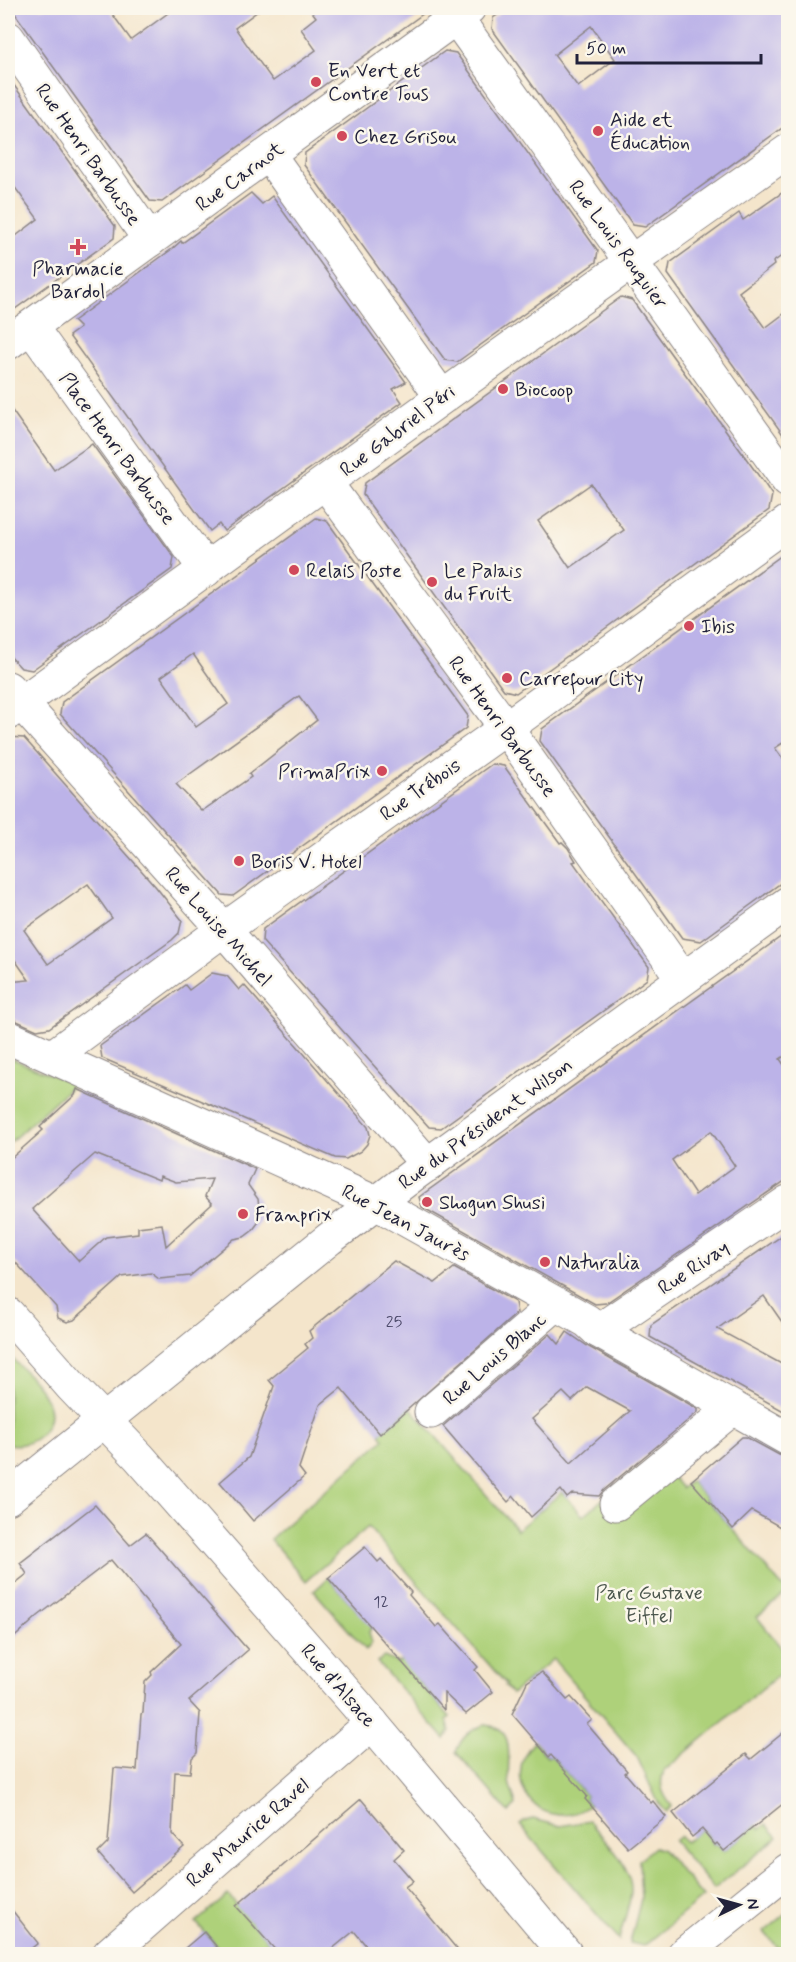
<svg xmlns="http://www.w3.org/2000/svg" width="796" height="1962" viewBox="0 0 796 1962" font-family="Mynerve,sans-serif">
<style>
.green{fill:#aed17a;stroke:#687a5a;stroke-width:1.5}
.building{fill:#bcb3e8;fill-rule:evenodd}
.lines{fill:none;stroke-linecap:round;stroke-linejoin:round}
.minor-casing{stroke:#8b8483;stroke-width:35}
.minor{stroke:#fff;stroke-width:33}
.poi-dot{fill:#d1495b;stroke:#fbf7ec;stroke-width:2}
.labels{text-anchor:middle;stroke-width:5;stroke-linejoin:round;paint-order:stroke}
.number-label{font-size:16px;fill:#484666}
.poi-label{font-size:20px;fill:#22223b;stroke:#fbf7ec;text-anchor:start}
.street-label{font-size:20px;fill:#22223b;stroke:#fbf7ec}
.park-label{font-size:20px;fill:#4c574e;stroke:#fbf7ec}
</style>
<rect width="100%" height="100%" fill="#fbf7ec"/>
<filter id="ink" filterUnits="userSpaceOnUse"><feTurbulence type="fractalNoise" baseFrequency=".0167" numOctaves="2"/><feDisplacementMap in="SourceGraphic" scale="12" xChannelSelector="R" yChannelSelector="G"/><feConvolveMatrix kernelMatrix="1 2 1 2 8 2 1 2 1" color-interpolation-filters="sRGB"/></filter>
<filter id="wash" filterUnits="userSpaceOnUse"><feTurbulence type="fractalNoise" baseFrequency=".008" numOctaves="4" result="noise"/><feDisplacementMap in="SourceGraphic" scale="24" xChannelSelector="R" yChannelSelector="G"/><feGaussianBlur stdDeviation="1.35" result="paint"/><feColorMatrix in="noise" values="0 0 0 0 0 0 0 0 0 0 0 0 0 0 0 0 0 1.4 0 .05"/><feComposite in="paint" operator="in"/></filter>
<g filter="url(#wash)">
<rect width="100%" height="100%" fill="#f4e5cb"/>
<!-- green -->
<g class="green">
<path d="M 8,1057 L 74,1084 L 8,1144 Z"/>
<path d="M 8,1354 C 27,1375 70,1407 39,1436 C 30,1444 19,1446 8,1444 Z"/>
<path d="M 410,1407 L 517,1530 L 562,1492 L 583,1516 L 654,1455 L 682,1488 L 691,1481 L 787,1592 L 757,1617 L 788,1656 L 788,1667 L 664,1771 C 658,1785 663,1795 672,1806 L 666,1812 L 658,1802 L 637,1757 L 553,1659 L 512,1694 L 505,1686 L 506,1684 L 368,1527 L 306,1581 L 270,1539 L 384,1439 L 380,1434 Z"/>
<path d="M 328,1578 L 372,1627 L 369,1632 L 372,1643 L 366,1650 L 314,1591 Z"/>
<path d="M 384,1657 L 398,1663 L 406,1657 L 416,1678 L 450,1717 L 447,1720 L 450,1731 L 445,1739 L 377,1662 Z"/>
<path d="M 485,1725 C 518,1728 506,1760 509,1781 C 510,1789 514,1796 516,1804 L 509,1813 L 456,1752 C 461,1738 470,1729 485,1725 Z"/>
<path d="M 534,1742 L 548,1757 L 551,1755 L 587,1796 L 585,1799 L 590,1805 C 545,1838 496,1783 534,1742 Z"/>
<path d="M 533,1819 L 560,1826 L 589,1821 C 605,1841 633,1865 631,1893 C 629,1909 622,1925 619,1940 L 520,1825 L 525,1821 Z"/>
<path d="M 766,1824 L 778,1837 L 714,1889 L 674,1841 L 680,1836 L 685,1842 L 702,1829 L 714,1845 L 717,1843 L 724,1851 L 756,1825 L 760,1829 Z"/>
<path d="M 654,1847 L 663,1850 L 703,1897 L 644,1946 L 630,1943 L 641,1899 L 639,1860 Z"/>
<path d="M 228,1895 L 279,1954 L 223,1954 L 196,1922 Z"/>
<path d="M 788,1912 L 788,1949 L 786,1952 L 788,1954 L 784,1954 L 764,1932 Z"/>
</g>
<g id="blocks">
<!-- building -->
<g class="building">
<path d="M 11,8 L 108,8 L 131,40 L 175,8 L 262,8 L 235,28 L 273,81 L 316,50 L 301,29 L 316,17 L 309,8 L 431,8 L 162,202 L 150,201 Z"/>
<path d="M 508,8 L 789,8 L 789,123 L 645,227 L 633,225 L 492,29 L 493,18 ZM 591,26 L 615,59 L 578,87 L 554,55 Z"/>
<path d="M 445,51 L 456,53 L 598,251 L 596,262 L 457,362 L 445,360 L 304,165 L 305,153 Z"/>
<path d="M 8,77 L 115,226 L 114,238 L 8,314 L 8,242 L 38,219 L 8,178 Z"/>
<path d="M 789,188 L 789,251 L 773,262 L 774,265 L 739,292 L 765,328 L 789,310 L 789,443 L 668,274 L 670,263 L 739,213 L 743,220 Z"/>
<path d="M 251,193 L 262,204 L 272,196 L 406,382 L 393,389 L 402,402 L 224,531 L 219,524 L 210,531 L 69,336 L 80,328 L 73,321 L 172,249 L 181,241 L 182,243 Z"/>
<path d="M 621,297 L 632,300 L 766,486 L 772,495 L 769,510 L 516,693 L 504,690 L 363,495 L 365,483 ZM 591,484 L 624,530 L 570,568 L 538,521 Z"/>
<path d="M 8,405 L 54,470 L 92,444 L 174,557 L 172,569 L 32,670 L 21,668 L 8,654 Z"/>
<path d="M 316,518 L 327,521 L 468,716 L 466,728 L 233,896 L 222,895 L 60,714 L 62,702 ZM 193,654 L 228,704 L 196,727 L 161,677 ZM 299,696 L 317,720 L 249,774 L 251,777 L 202,811 L 176,784 Z"/>
<path d="M 789,550 L 789,739 L 775,748 L 789,767 L 789,877 L 701,941 L 682,938 L 540,741 L 542,729 Z"/>
<path d="M 8,737 L 24,738 L 156,887 L 182,920 L 179,933 L 172,940 L 49,1028 L 37,1030 L 8,1017 L 8,982 L 29,980 L 8,950 ZM 88,884 L 112,918 L 48,964 L 24,930 Z"/>
<path d="M 492,764 L 504,766 L 560,843 L 562,842 L 568,848 L 576,861 L 573,862 L 649,967 L 647,979 L 628,993 L 441,1128 L 429,1127 L 262,941 L 263,929 Z"/>
<path d="M 789,931 L 789,1053 L 780,1059 L 789,1072 L 789,1178 L 606,1303 L 595,1304 L 422,1207 L 419,1197 ZM 711,1131 L 735,1166 L 695,1195 L 672,1160 Z"/>
<path d="M 212,973 L 227,976 L 239,990 L 244,985 L 368,1127 L 370,1135 L 367,1144 L 361,1151 L 346,1159 L 335,1158 L 102,1058 L 100,1046 L 185,985 L 189,990 Z"/>
<path d="M 77,1089 L 255,1169 L 248,1185 L 258,1199 L 260,1213 L 258,1223 L 252,1231 L 244,1237 L 234,1239 L 190,1276 L 159,1279 L 151,1273 L 122,1277 L 74,1320 L 67,1322 L 58,1318 L 56,1307 L 8,1254 L 8,1161 L 43,1130 L 40,1127 L 75,1095 ZM 95,1154 L 159,1180 L 160,1176 L 176,1182 L 212,1179 L 205,1196 L 212,1204 L 166,1246 L 162,1224 L 138,1227 L 138,1233 L 106,1237 L 79,1261 L 32,1209 Z"/>
<path d="M 789,1231 L 789,1332 L 764,1296 L 717,1329 L 789,1368 L 789,1414 L 650,1337 L 651,1325 Z"/>
<path d="M 394,1261 L 435,1283 L 454,1268 L 515,1302 L 517,1313 L 380,1434 L 341,1388 L 320,1405 L 299,1468 L 305,1476 L 253,1521 L 220,1482 L 249,1457 L 274,1386 L 269,1380 L 308,1348 L 305,1344 L 312,1338 L 309,1331 Z"/>
<path d="M 567,1332 L 589,1347 L 698,1409 L 698,1412 L 604,1490 L 599,1496 L 572,1494 L 567,1498 L 561,1490 L 531,1517 L 514,1496 L 508,1502 L 443,1426 L 550,1334 L 559,1344 ZM 587,1387 L 630,1411 L 571,1463 L 532,1419 L 563,1392 L 572,1401 Z"/>
<path d="M 742,1437 L 746,1437 L 779,1455 L 789,1458 L 789,1532 L 752,1511 L 733,1529 L 691,1481 Z"/>
<path d="M 95,1505 L 130,1545 L 146,1533 L 248,1650 L 189,1701 L 200,1713 L 197,1753 L 192,1758 L 190,1773 L 175,1772 L 172,1834 L 184,1847 L 132,1892 L 98,1853 L 108,1843 L 114,1768 L 137,1770 L 141,1714 L 143,1713 L 145,1682 L 152,1675 L 151,1672 L 181,1644 L 111,1560 L 38,1616 L 8,1643 L 8,1589 L 27,1574 L 20,1563 Z"/>
<path d="M 365,1547 L 378,1562 L 381,1559 L 411,1592 L 409,1595 L 436,1627 L 440,1624 L 478,1667 L 475,1670 L 493,1692 L 466,1714 L 444,1693 L 444,1710 L 328,1578 Z"/>
<path d="M 542,1672 L 567,1700 L 571,1697 L 592,1720 L 587,1724 L 627,1771 L 625,1773 L 651,1803 L 653,1801 L 666,1817 L 628,1848 L 585,1799 L 587,1796 L 551,1755 L 549,1757 L 512,1714 L 527,1682 Z"/>
<path d="M 789,1728 L 789,1799 L 724,1851 L 717,1843 L 715,1845 L 702,1829 L 692,1837 L 673,1813 L 746,1754 L 751,1759 Z"/>
<path d="M 361,1799 L 404,1850 L 394,1859 L 413,1881 L 405,1887 L 461,1954 L 373,1954 L 354,1931 L 326,1954 L 279,1954 L 236,1906 Z"/>
<path d="M 8,1905 L 38,1943 L 24,1954 L 8,1954 Z"/>
<path d="M 204,1932 L 223,1954 L 178,1954 Z"/>
</g>
</g>
</g>
<g filter="url(#ink)">
<use href="#blocks" fill-opacity="0" stroke="#8b8483" stroke-width="1.5"/>
<g class="lines">
<!-- minor casing -->
<g class="minor-casing">
<g id="minor">
<path d="M 449,8 L 788,481"/>
<path d="M 8,38 L 150,240"/>
<path d="M 269,155 L 441,396"/>
<path d="M 31,327 L 206,570"/>
<path d="M 8,343 L 469,8"/>
<path d="M 330,489 L 506,728 L 673,965"/>
<path d="M 8,688 L 213,917 L 428,1165"/>
<path d="M 8,713 C 267,524 526,335 788,151"/>
<path d="M 8,1037 L 376,1203 L 587,1321 L 598,1331 L 788,1439"/>
<path d="M 53,1056 L 223,930 L 506,728 L 788,522"/>
<path d="M 8,1314 L 72,1387 L 139,1457 L 355,1703 L 566,1954"/>
<path d="M 598,1331 L 788,1202"/>
<path d="M 431,1412 L 556,1304"/>
<path d="M 8,1498 L 329,1239 L 413,1175 L 788,903"/>
<path d="M 616,1504 L 727,1413"/>
<path d="M 109,1954 L 372,1723"/>
<path d="M 684,1954 L 788,1870"/>
</g>
</g>
<!-- minor -->
<use href="#minor" class="minor"/>
</g>
</g>
<!-- markers -->
<g class="poi-dot">
<circle cx="316" cy="82" r="6"/>
<circle cx="598" cy="131" r="6"/>
<circle cx="342" cy="136" r="6"/>
<path d="M75 238h6v6h6v6h-6v6h-6v-6h-6v-6h6z"/>
<circle cx="503" cy="389" r="6"/>
<circle cx="294" cy="570" r="6"/>
<circle cx="432" cy="582" r="6"/>
<circle cx="689" cy="626" r="6"/>
<circle cx="507" cy="678" r="6"/>
<circle cx="382" cy="771" r="6"/>
<circle cx="239" cy="861" r="6"/>
<circle cx="427" cy="1202" r="6"/>
<circle cx="243" cy="1214" r="6"/>
<circle cx="545" cy="1262" r="6"/>
</g>
<g class="labels">
<!-- number labels -->
<g class="number-label">
<text x="394" y="1327">25</text>
<text x="381" y="1607">12</text>
</g>
<!-- poi labels -->
<g class="poi-label">
<text x="328" y="77">En Vert et<tspan x="328" dy="23">Contre Tous</tspan></text>
<text x="610" y="126">Aide et<tspan x="610" dy="23">Éducation</tspan></text>
<text x="354" y="143">Chez Grisou</text>
<text x="78" y="275" text-anchor="middle">Pharmacie<tspan x="78" dy="23">Bardol</tspan></text>
<text x="515" y="396">Biocoop</text>
<text x="306" y="577">Relais Poste</text>
<text x="444" y="577">Le Palais<tspan x="444" dy="23">du Fruit</tspan></text>
<text x="701" y="633">Ibis</text>
<text x="519" y="685">Carrefour City</text>
<text x="370" y="778" text-anchor="end">PrimaPrix</text>
<text x="251" y="868">Boris V. Hotel</text>
<text x="439" y="1209">Shogun Shusi</text>
<text x="255" y="1221">Franprix</text>
<text x="557" y="1269">Naturalia</text>
</g>
<!-- street labels -->
<g class="street-label">
<text transform="translate(89 154) rotate(55)" y="7">Rue Henri Barbusse</text>
<text transform="translate(239 176) rotate(-36)" y="7">Rue Carnot</text>
<text transform="translate(619 244) rotate(54)" y="7">Rue Louis Rouquier</text>
<text transform="translate(397 430) rotate(-37)" y="7">Rue Gabriel Péri</text>
<text transform="translate(118 448) rotate(54)" y="7">Place Henri Barbusse</text>
<text transform="translate(503 726) rotate(54)" y="7">Rue Henri Barbusse</text>
<text transform="translate(420 789) rotate(-35)" y="7">Rue Trébois</text>
<text transform="translate(219 926) rotate(49)" y="7">Rue Louise Michel</text>
<text transform="translate(485 1123) rotate(-36)" y="7">Rue du Président Wilson</text>
<text transform="translate(406 1222) rotate(28)" y="7">Rue Jean Jaurès</text>
<text transform="translate(693 1267) rotate(-34)" y="7">Rue Rivay</text>
<text transform="translate(494 1358) rotate(-41)" y="7">Rue Louis Blanc</text>
<text transform="translate(339 1685) rotate(49)" y="7">Rue d'Alsace</text>
<text transform="translate(247 1832) rotate(-41)" y="7">Rue Maurice Ravel</text>
</g>
<!-- park labels -->
<g class="park-label">
<text x="649" y="1599">Parc Gustave<tspan x="649" dy="23">Eiffel</tspan></text>
</g>
</g>
<!-- margin -->
<rect width="796" height="1962" fill="none" stroke="#fbf7ec" stroke-width="30"/>
<!-- north arrow -->
<g transform="translate(739 1905) rotate(85)" stroke="#fbf7ec" stroke-width="4.5" paint-order="stroke">
<path d="M0-4.5L10 22L0 15L-10 22Z" fill="#22223b"/>
<text y="-9" font-size="16" font-weight="bold" text-anchor="middle" fill="#22223b">N</text>
</g>
<!-- scale -->
<path d="M577 54v9h184v-9" fill="none" stroke="#22223b" stroke-width="3"/>
<text x="586" y="54" font-size="18" fill="#22223b" stroke="#fbf7ec" stroke-width="4.5" paint-order="stroke">50 m</text>
</svg>
